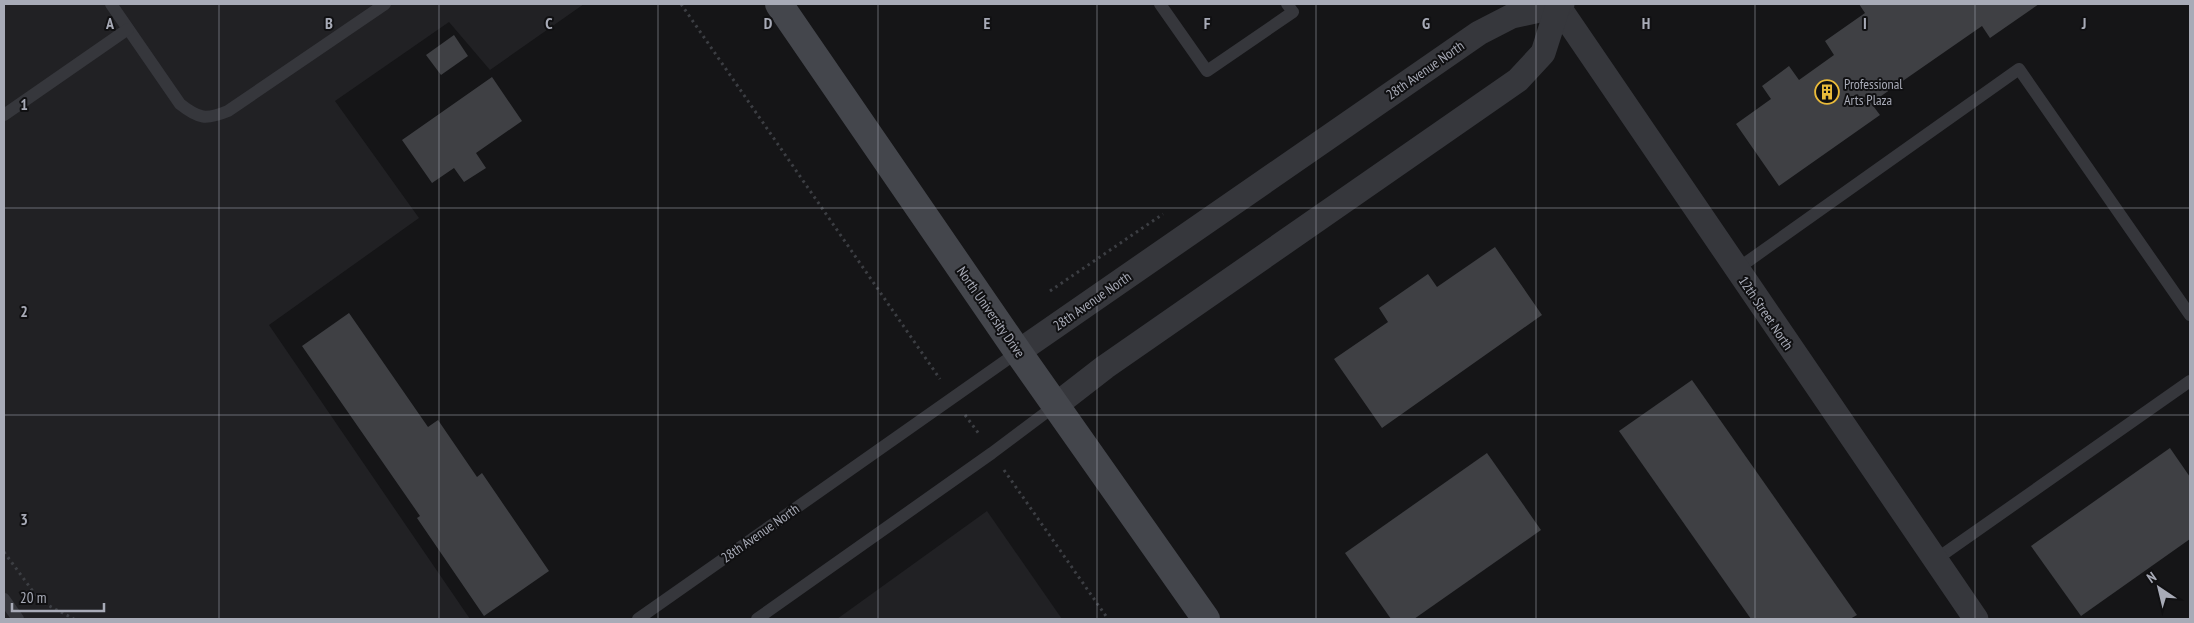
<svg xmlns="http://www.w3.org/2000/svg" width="2194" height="623" viewBox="0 0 2194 623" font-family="'PT Sans Narrow',sans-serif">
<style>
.built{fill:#212124}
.building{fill:#3f4044}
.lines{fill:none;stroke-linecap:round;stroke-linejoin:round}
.path{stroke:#3c3e43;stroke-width:3;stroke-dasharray:2.5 4;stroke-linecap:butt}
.lane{stroke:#36373c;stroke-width:12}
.street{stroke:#36373c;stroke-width:25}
.secondary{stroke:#44464c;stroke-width:28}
.grid{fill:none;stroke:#a8abb7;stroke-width:1;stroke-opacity:0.55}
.labels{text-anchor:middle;stroke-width:4;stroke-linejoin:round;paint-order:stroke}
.street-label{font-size:14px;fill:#a8abb7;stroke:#101012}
.poi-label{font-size:14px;fill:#a8abb7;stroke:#101012;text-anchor:start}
.grid-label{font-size:16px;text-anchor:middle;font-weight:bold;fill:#a8abb7;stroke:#101012;stroke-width:4;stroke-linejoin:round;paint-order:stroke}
</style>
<rect width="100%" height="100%" fill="#151517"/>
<!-- built -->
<g class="built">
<path d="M 4,4 L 584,4 L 490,70 L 449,22 L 335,101 L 419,218 L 269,325 L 470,619 L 4,619 Z"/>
<path d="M 987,511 L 1062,619 L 837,619 Z"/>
</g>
<!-- building -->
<g class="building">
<path d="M 1859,4 L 2039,4 L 1990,38 L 1982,26 L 1871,103 L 1880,115 L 1779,186 L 1736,124 L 1771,99 L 1762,86 L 1789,66 L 1799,80 L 1834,55 L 1825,41 L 1865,13 Z"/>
<path d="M 454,35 L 468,56 L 441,75 L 426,55 Z"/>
<path d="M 492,77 L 522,121 L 476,153 L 486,168 L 464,182 L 454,168 L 432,183 L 402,140 Z"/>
<path d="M 1495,247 L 1542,315 L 1382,428 L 1334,359 L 1388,322 L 1379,308 L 1428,274 L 1437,287 Z"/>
<path d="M 349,313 L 428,427 L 438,420 L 477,477 L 482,473 L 549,571 L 484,616 L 417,518 L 420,516 L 302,346 Z"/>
<path d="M 1692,380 L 1857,615 L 1850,619 L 1751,619 L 1619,431 Z"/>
<path d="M 2170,448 L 2190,477 L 2190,539 L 2081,616 L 2031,546 Z"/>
<path d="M 1487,453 L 1541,530 L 1414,619 L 1391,619 L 1345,553 Z"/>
</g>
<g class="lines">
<!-- path -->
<g class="path">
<path d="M 681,4 L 940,379"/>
<path d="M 1050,291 L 1163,214"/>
<path d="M 965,415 L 979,434"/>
<path d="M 1004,470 L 1108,619"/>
<path d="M 4,552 L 40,601 L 74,619"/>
</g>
<!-- lane -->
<g class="lane">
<path d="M 111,4 L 180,104 C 199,119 206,120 228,111 L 385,4"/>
<path d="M 1160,4 L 1207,71 L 1293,12 L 1287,4"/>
<path d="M 4,115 L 128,29"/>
<path d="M 1737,269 L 2019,69 L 2190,315"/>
<path d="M 1935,560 L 2190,381"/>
<path d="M 4,599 L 18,619"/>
<path d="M 638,619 L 1018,352"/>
<path d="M 757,619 L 992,453 L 1056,405"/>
</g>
<!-- street -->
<g class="street">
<path d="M 1558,6 L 1976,619"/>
<path d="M 1018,352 L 1479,33 L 1512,16 L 1558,6 L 1562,4"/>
<path d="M 1056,405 L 1105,367 L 1518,80 L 1543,53 L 1558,6"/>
</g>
<!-- secondary -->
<path class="secondary" d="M 779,4 L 1018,352 L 1206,619"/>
</g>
<!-- grid -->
<path class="grid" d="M 219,4 L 219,619M 439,4 L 439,619M 658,4 L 658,619M 878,4 L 878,619M 1097,4 L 1097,619M 1316,4 L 1316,619M 1536,4 L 1536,619M 1755,4 L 1755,619M 1975,4 L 1975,619M 4,208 L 2190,208M 4,415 L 2190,415"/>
<!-- icons -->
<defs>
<g id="building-ring" transform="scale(1.25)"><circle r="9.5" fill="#101012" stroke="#eabb3a" stroke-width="1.5"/><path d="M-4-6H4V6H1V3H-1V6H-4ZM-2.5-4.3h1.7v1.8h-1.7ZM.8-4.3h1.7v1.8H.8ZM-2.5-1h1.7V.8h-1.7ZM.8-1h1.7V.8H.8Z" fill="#eabb3a"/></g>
</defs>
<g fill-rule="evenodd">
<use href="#building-ring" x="1827" y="92"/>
</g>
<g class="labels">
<!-- street labels -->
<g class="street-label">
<text transform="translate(1425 70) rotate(-35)" y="5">28th Avenue North</text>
<text transform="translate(1092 301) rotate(-35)" y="5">28th Avenue North</text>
<text transform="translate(991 312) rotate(55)" y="5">North University Drive</text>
<text transform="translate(1766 313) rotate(56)" y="5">12th Street North</text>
<text transform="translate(760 533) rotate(-35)" y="5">28th Avenue North</text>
</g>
<!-- poi labels -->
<g class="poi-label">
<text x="1844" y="89">Professional<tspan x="1844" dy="16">Arts Plaza</tspan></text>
</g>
</g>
<g class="grid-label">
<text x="110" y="29">A</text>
<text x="329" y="29">B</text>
<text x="549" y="29">C</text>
<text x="768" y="29">D</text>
<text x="987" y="29">E</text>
<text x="1207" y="29">F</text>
<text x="1426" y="29">G</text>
<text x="1646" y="29">H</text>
<text x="1865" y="29">I</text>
<text x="2084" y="29">J</text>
<text x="24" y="110">1</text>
<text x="24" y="317">2</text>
<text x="24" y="525">3</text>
</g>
<!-- border -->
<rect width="2194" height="623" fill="none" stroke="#a8abb7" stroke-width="10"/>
<!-- north arrow -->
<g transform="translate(2159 588) rotate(325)" stroke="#101012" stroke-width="4" paint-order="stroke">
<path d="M0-4L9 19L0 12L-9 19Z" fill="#a8abb7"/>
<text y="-8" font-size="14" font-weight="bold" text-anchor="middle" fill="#a8abb7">N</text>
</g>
<!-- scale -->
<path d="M12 603v8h92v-8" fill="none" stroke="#a8abb7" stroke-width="2.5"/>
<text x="20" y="603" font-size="15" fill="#a8abb7" stroke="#101012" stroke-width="4" paint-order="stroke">20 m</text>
</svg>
